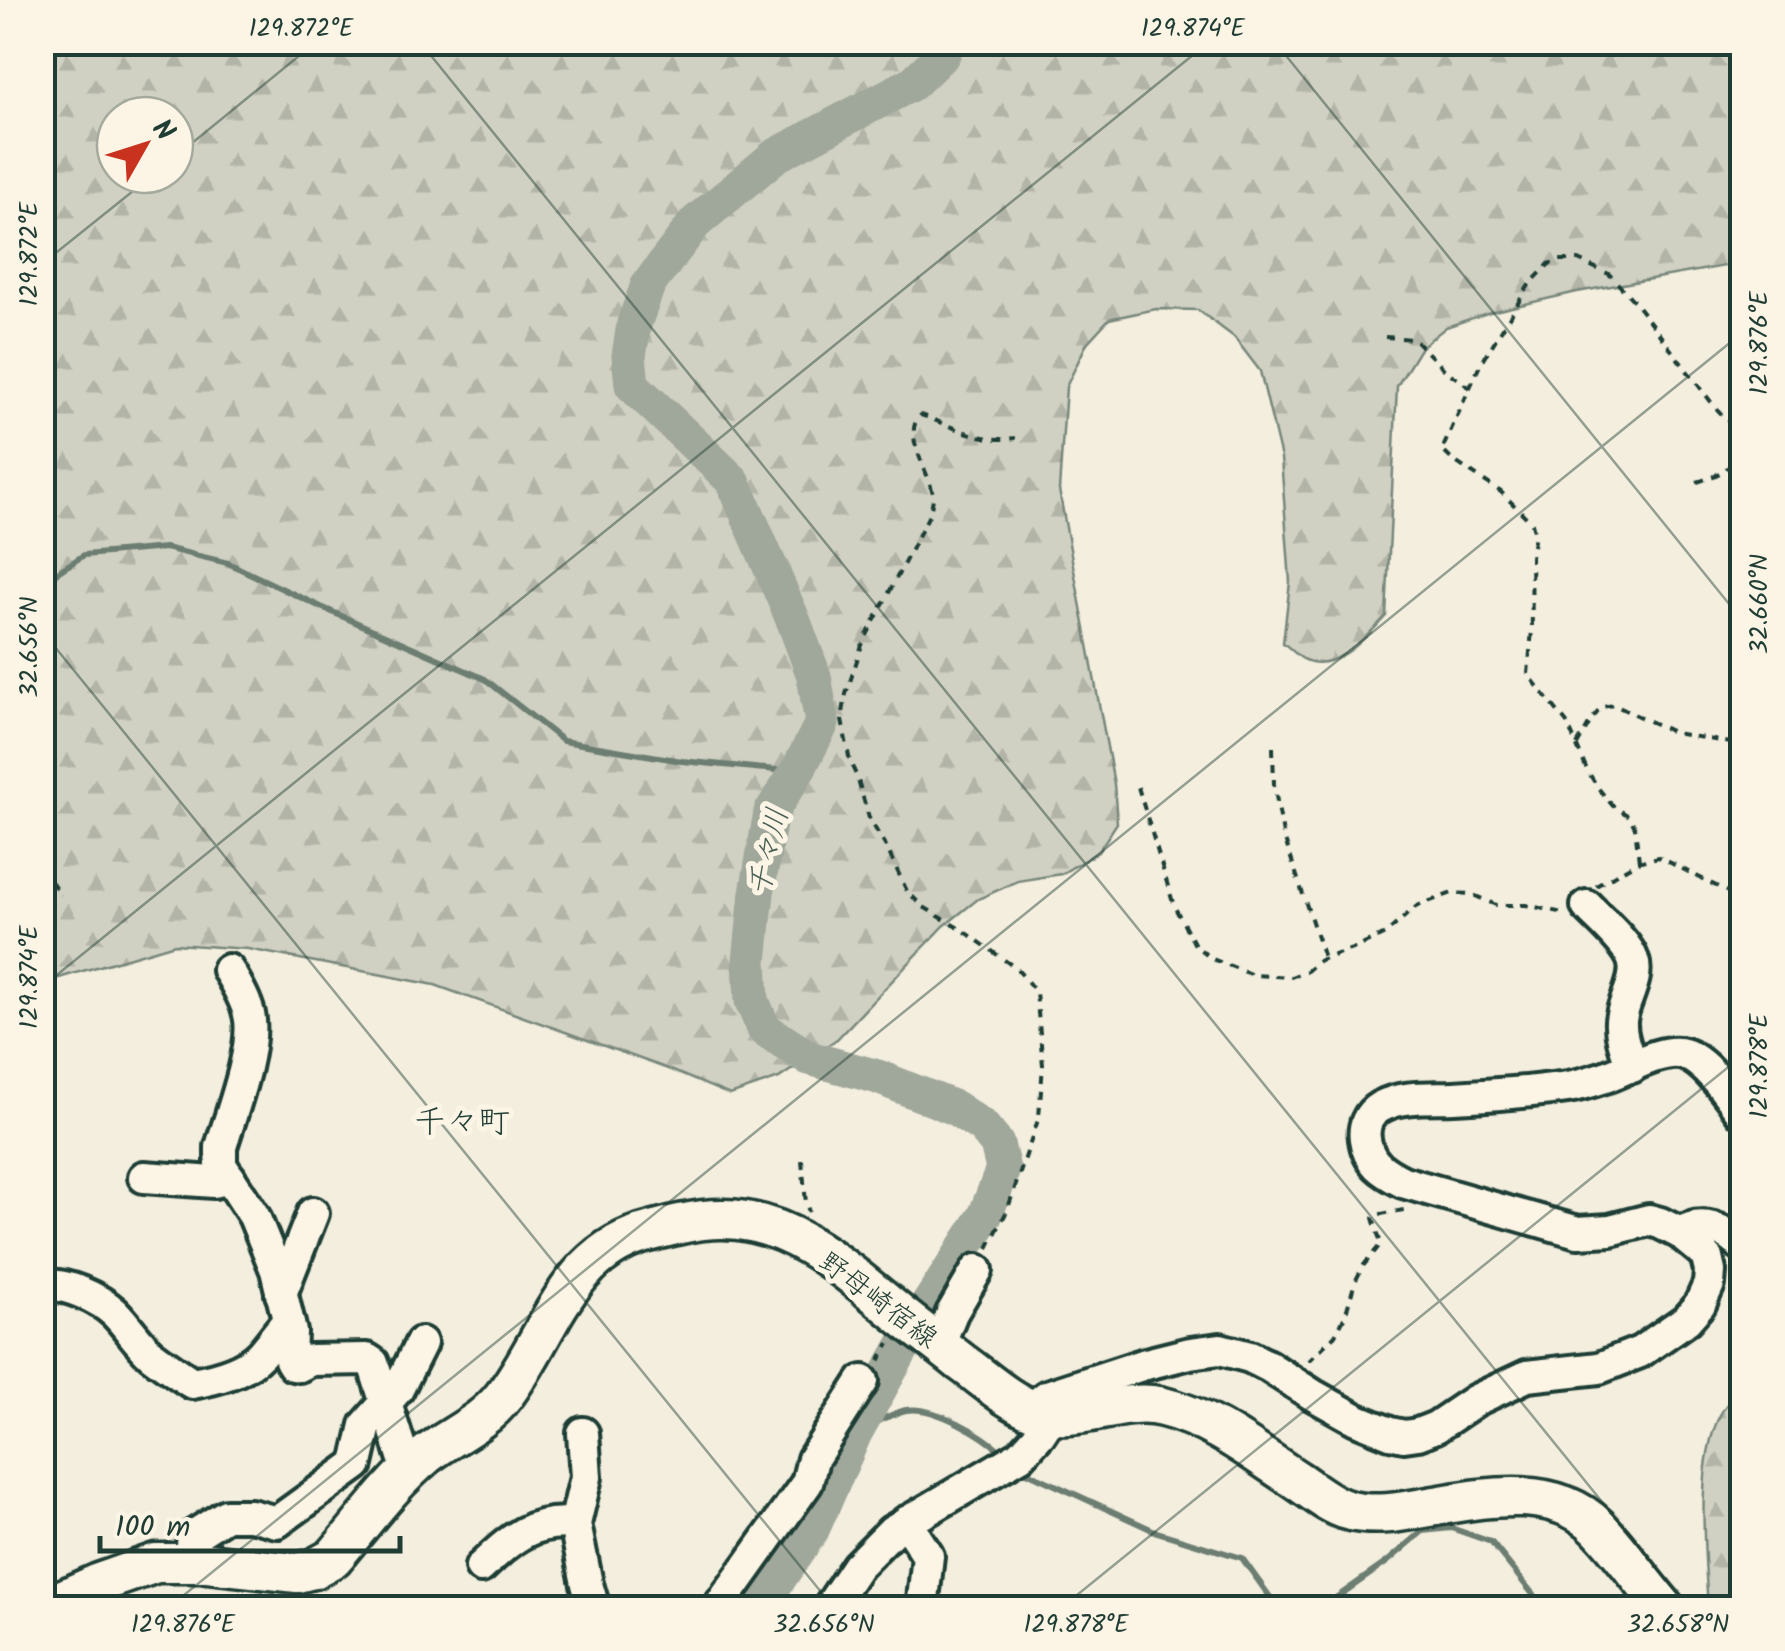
<svg xmlns="http://www.w3.org/2000/svg" width="1785" height="1651" viewBox="0 0 1785 1651" font-family="Kalam,'Klee One',sans-serif">
<style>
.forest{fill:url(#forest-firs);stroke:#78877b;stroke-width:2.5;fill-rule:evenodd}
.lines{fill:none;stroke-linecap:round;stroke-linejoin:round}
.stream{stroke:#6c7d72;stroke-width:6}
.river{stroke:#a0a89b;stroke-width:35}
.minor-casing{stroke:#1f3d34;stroke-width:38}
.major-casing{stroke:#1f3d34;stroke-width:45}
.path{stroke:#1f3d34;stroke-width:4;stroke-dasharray:8 8;stroke-linecap:butt}
.minor{stroke:#fcf5e5;stroke-width:30}
.major{stroke:#fcf5e5;stroke-width:38}
.ticks{fill:none;stroke:#1f3d34;stroke-width:2.5;stroke-opacity:0.45}
.labels{text-anchor:middle;stroke-width:10;stroke-linejoin:round;paint-order:stroke}
.street-label{font-size:28px;fill:#1f3d34;stroke:#fcf5e5}
.water-label{font-size:30px;font-style:italic;fill:#465d53;stroke:#fcf5e5}
.quarter-label{font-size:32px;fill:#1f3d34;stroke:#fcf5e5}
.neatline{fill:none;stroke:#1f3d34;stroke-width:4}
.ticks-label{font-size:25px;text-anchor:middle;fill:#1f3d34}
</style>
<defs>
<pattern id="forest-firs" width="22" height="20" patternUnits="userSpaceOnUse" patternTransform="scale(2.5)"><rect width="22" height="20" fill="#d0d1c2"/><path d="M5 1l3.5 6h-7zM16 11l3.5 6h-7z" fill="#b2b4a7"/></pattern>
</defs>
<rect width="100%" height="100%" fill="#f3eede"/>
<filter id="ink" filterUnits="userSpaceOnUse"><feTurbulence type="fractalNoise" baseFrequency=".01" numOctaves="2"/><feDisplacementMap in="SourceGraphic" scale="20" xChannelSelector="R" yChannelSelector="G"/><feConvolveMatrix kernelMatrix="1 2 1 2 8 2 1 2 1" color-interpolation-filters="sRGB"/></filter>
<g filter="url(#ink)">
<!-- forest -->
<g class="forest">
<path d="M 43,42 L 1742,43 L 1742,263 L 1577,292 L 1490,312 L 1446,327 L 1421,347 L 1397,386 L 1386,616 C 1367,636 1334,675 1303,659 C 1296,655 1289,647 1283,643 L 1290,582 L 1281,458 L 1260,371 L 1234,337 L 1198,310 L 1156,309 L 1109,319 L 1087,343 L 1066,387 L 1059,490 L 1114,784 L 1117,823 L 1098,852 L 1061,874 L 1018,881 L 978,899 L 944,926 L 837,1039 L 779,1078 L 730,1095 L 668,1069 L 435,985 L 248,949 L 175,944 L 52,980 L 43,985 ZM 115,115 L 175,115 L 175,175 L 115,175 Z"/>
<path d="M 1742,1383 L 1742,1608 L 1708,1608 C 1705,1555 1695,1463 1720,1415 C 1726,1404 1735,1393 1742,1383 Z"/>
</g>
<g class="lines">
<!-- stream -->
<g class="stream">
<path d="M 42,582 L 84,555 L 165,548 L 228,563 L 321,607 L 485,679 L 563,741 L 682,761 L 797,772"/>
<path d="M 855,1433 C 871,1426 889,1414 906,1410 C 934,1405 984,1435 1004,1454"/>
<path d="M 1016,1467 L 1157,1532 L 1242,1558 L 1270,1597 L 1282,1608"/>
<path d="M 1311,1608 L 1330,1602 L 1387,1562 L 1423,1531 L 1451,1528 L 1491,1542 L 1544,1608"/>
</g>
<!-- river -->
<path class="river" d="M 759,1608 L 812,1530 L 855,1433 L 917,1322 L 985,1216 L 1003,1169 L 997,1144 L 983,1127 L 955,1108 L 878,1077 L 809,1058 L 764,1029 L 752,1001 L 750,961 L 757,893 L 771,812 L 797,772 L 822,723 L 814,676 L 794,622 L 733,481 L 632,385 L 629,356 L 634,324 L 648,285 L 695,223 L 775,156 L 913,83 L 943,54 L 947,42"/>
<!-- minor casing -->
<g class="minor-casing">
<g id="minor">
<path d="M 1587,906 C 1600,920 1627,942 1633,960 C 1640,979 1622,1002 1621,1021 C 1620,1037 1627,1052 1632,1067"/>
<path d="M 228,970 C 236,983 245,998 249,1014 C 257,1046 231,1114 221,1147 L 221,1165 L 254,1216 L 276,1270 L 291,1332 L 290,1360 L 293,1365 L 299,1366 L 311,1360 L 367,1359 L 373,1363 L 408,1472"/>
<path d="M 144,1177 L 214,1182 L 230,1178"/>
<path d="M 1680,1233 C 1702,1219 1725,1229 1742,1246"/>
<path d="M 42,1287 C 62,1280 100,1299 115,1313 C 128,1326 138,1343 152,1355 C 165,1365 179,1374 192,1383 C 215,1379 244,1372 261,1354 C 270,1344 278,1332 287,1322"/>
<path d="M 281,1294 L 313,1213"/>
<path d="M 939,1345 L 952,1313 L 977,1270"/>
<path d="M 1031,1409 L 1047,1396 L 1142,1365 L 1190,1353 L 1220,1349 L 1250,1357 L 1268,1366 L 1313,1395 L 1356,1419 L 1390,1433 L 1404,1436 L 1418,1434 L 1436,1427 L 1476,1400 L 1527,1376 L 1599,1368 L 1640,1352 L 1686,1320 L 1700,1304 L 1709,1284 L 1710,1271 L 1707,1258 L 1702,1251 L 1680,1233 L 1660,1223 L 1649,1220 L 1610,1230 L 1578,1232 L 1403,1182 C 1383,1172 1368,1163 1365,1139 C 1363,1126 1368,1114 1380,1107 C 1402,1095 1430,1098 1454,1097 C 1492,1095 1531,1092 1568,1087 C 1581,1085 1593,1081 1605,1077 C 1626,1070 1663,1047 1684,1054 C 1706,1061 1729,1095 1742,1113"/>
<path d="M 583,1433 L 586,1477 L 575,1524 L 587,1584 L 594,1608"/>
<path d="M 906,1522 L 928,1556 L 922,1608"/>
<path d="M 190,1562 L 193,1536 L 226,1515 L 251,1515 L 277,1522 L 357,1464 L 366,1425 L 398,1389 L 421,1343"/>
<path d="M 481,1567 C 511,1539 532,1519 575,1524"/>
<path d="M 718,1608 L 807,1483 L 813,1459 L 863,1381"/>
<path d="M 829,1608 L 857,1566 L 892,1531 L 1021,1455 L 1040,1434 L 1052,1416"/>
</g>
</g>
<!-- major casing -->
<g class="major-casing">
<path id="major" d="M 43,1608 L 99,1583 L 156,1563 L 207,1563 L 297,1573 L 313,1569 L 333,1558 C 363,1523 391,1484 426,1455 C 452,1435 482,1424 503,1397 C 548,1339 564,1258 641,1234 C 666,1227 695,1219 721,1219 C 790,1218 847,1271 897,1312 C 918,1329 940,1345 961,1362 C 985,1379 1008,1401 1035,1411 C 1077,1426 1121,1396 1163,1407 C 1213,1419 1256,1454 1298,1481 C 1313,1491 1329,1505 1347,1510 C 1375,1518 1407,1511 1435,1506 C 1488,1497 1555,1484 1598,1527 C 1622,1552 1642,1582 1665,1608"/>
</g>
<!-- path -->
<g class="path">
<path d="M 1385,337 L 1414,339 L 1444,369 L 1470,388"/>
<path d="M 1697,482 C 1718,475 1731,470 1742,450"/>
<path d="M 1577,745 L 1592,719 L 1602,707 L 1614,705 L 1675,733 L 1742,745"/>
<path d="M 1273,747 L 1274,785 L 1283,834 L 1324,958"/>
<path d="M 1138,787 L 1174,906 L 1195,945 L 1210,958 L 1253,975 L 1291,977 L 1307,971 L 1320,960 L 1358,947 L 1385,934 L 1417,906 L 1452,893 L 1471,894 L 1496,905 L 1526,905 L 1563,913"/>
<path d="M 1639,861 L 1635,827 L 1629,816 L 1613,806 L 1598,788 L 1587,770 L 1567,723 L 1528,674 L 1532,630 L 1531,557 L 1535,535 L 1532,523 L 1501,492 L 1451,459 L 1442,450 L 1480,365 L 1529,285 L 1549,264 L 1560,260 L 1578,260 L 1609,274 L 1633,300 L 1715,407 L 1742,436"/>
<path d="M 42,869 L 61,895"/>
<path d="M 1596,886 L 1637,862 L 1659,857 L 1728,892 L 1742,911"/>
<path d="M 802,1160 L 806,1203 L 809,1212"/>
<path d="M 988,1248 L 1007,1211 L 1039,1117 L 1043,1065 L 1036,992 L 1017,969 L 967,933 L 922,906 L 907,891 L 886,847 L 869,818 L 857,777 L 850,762 L 842,720 L 846,694 L 862,645 L 930,513 C 931,507 933,502 933,496 C 931,473 900,433 921,415 C 954,427 981,443 1016,438"/>
<path d="M 879,1361 L 889,1343"/>
<path d="M 1309,1361 L 1335,1335 L 1345,1316 L 1355,1282 L 1363,1266 L 1381,1244 L 1373,1218 L 1375,1215 L 1404,1210"/>
</g>
<!-- minor -->
<use href="#minor" class="minor"/>
<!-- major -->
<use href="#major" class="major"/>
</g>
</g>
<!-- ticks -->
<path class="ticks" d="M 420,42 L 1688,1608M 1275,42 L 1742,620M 175,157 L 316,42M 42,264 L 153,175M 42,631 L 834,1608M 42,987 L 1209,42M 168,1608 L 1742,333M 1061,1608 L 1742,1056"/>
<g class="labels">
<!-- street labels -->
<g class="street-label">
<text transform="translate(879 1299) rotate(37)" y="10">野母崎宿線</text>
</g>
<!-- water labels -->
<g class="water-label">
<text transform="translate(768 852) rotate(-77)" y="10">千々川</text>
</g>
<!-- quarter labels -->
<g class="quarter-label">
<text x="462" y="1132">千々町</text>
</g>
</g>
<!-- margin -->
<rect width="1785" height="1651" fill="none" stroke="#fcf5e5" stroke-width="110"/>
<!-- north arrow -->
<g transform="translate(145 145) rotate(51)"><circle r="48" fill="#fcf5e5" stroke="#a4ab9e" stroke-width="2.5"/>
<path d="M0-8L18 38L0 25L-18 38Z" fill="#c8321e"/>
<text y="-15" font-size="28" font-weight="bold" text-anchor="middle" fill="#1f3d34">N</text>
</g>
<!-- scale -->
<path d="M100 1536v15h300v-15" fill="none" stroke="#1f3d34" stroke-width="5"/>
<text x="115" y="1536" font-size="30" fill="#1f3d34" stroke="#fcf5e5" stroke-width="8" paint-order="stroke">100 m</text>
<rect x="55" y="55" width="1675" height="1541" class="neatline"/>
<g class="ticks-label">
<text x="301" y="36">129.872°E</text>
<text x="1193" y="36">129.874°E</text>
<text transform="translate(28 254) rotate(-90)" y="9">129.872°E</text>
<text transform="translate(1758 343) rotate(-90)" y="9">129.876°E</text>
<text transform="translate(1758 604) rotate(-90)" y="9">32.660°N</text>
<text transform="translate(28 647) rotate(-90)" y="9">32.656°N</text>
<text transform="translate(28 977) rotate(-90)" y="9">129.874°E</text>
<text transform="translate(1758 1066) rotate(-90)" y="9">129.878°E</text>
<text x="183" y="1632">129.876°E</text>
<text x="824" y="1632">32.656°N</text>
<text x="1076" y="1632">129.878°E</text>
<text x="1678" y="1632">32.658°N</text>
</g>
</svg>
